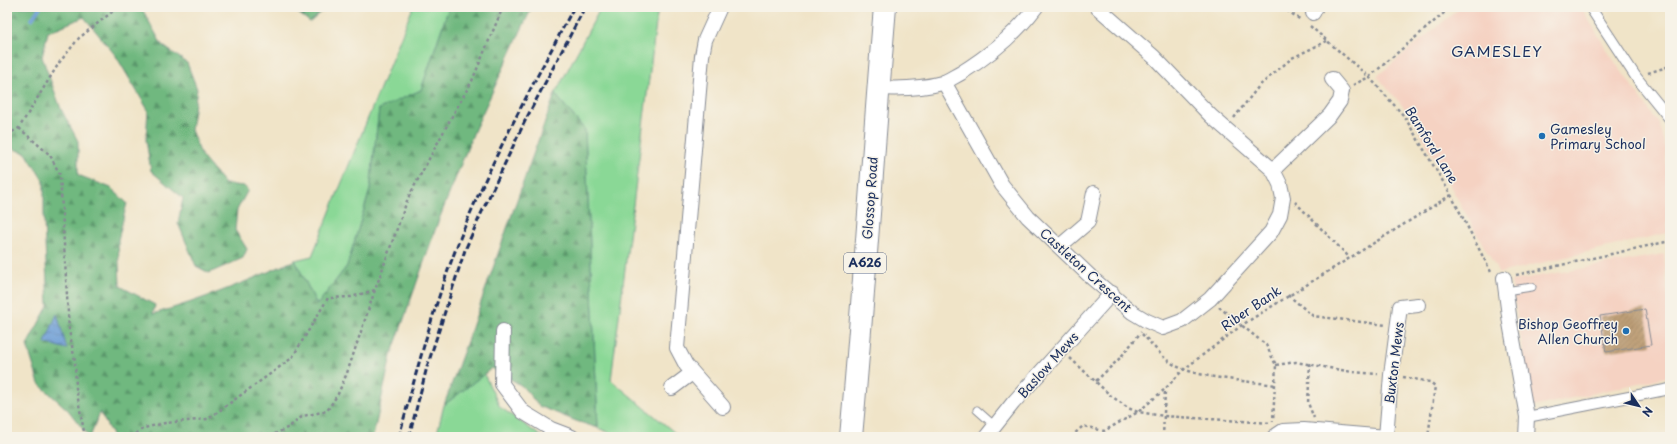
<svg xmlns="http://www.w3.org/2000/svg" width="1677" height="444" viewBox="0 0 1677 444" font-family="'Playpen Sans',sans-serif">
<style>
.built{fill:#f5d2c2}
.grass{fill:#8ad896;stroke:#52847a}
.forest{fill:url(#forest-firs);stroke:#45746e}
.water{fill:url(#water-waves);stroke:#44669a}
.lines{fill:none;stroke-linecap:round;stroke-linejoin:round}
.stream{stroke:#6c9dd6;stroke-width:4}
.building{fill:url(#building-hatch)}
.service-casing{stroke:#868a93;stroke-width:9}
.pedestrian-casing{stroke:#868a93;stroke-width:12}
.minor-casing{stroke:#868a93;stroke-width:16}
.primary-casing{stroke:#868a93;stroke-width:24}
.path{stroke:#868a93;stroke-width:2.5;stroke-dasharray:3 3;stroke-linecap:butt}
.service{stroke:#fff;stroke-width:7}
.pedestrian{stroke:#fff;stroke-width:10}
.minor{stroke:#fff;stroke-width:14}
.primary{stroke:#fff;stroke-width:22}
.rail{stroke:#1b2f5e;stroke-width:3;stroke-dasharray:6 3;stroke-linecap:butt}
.poi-dot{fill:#1f6fb2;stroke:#f7f3e8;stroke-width:1.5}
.labels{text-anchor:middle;stroke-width:3;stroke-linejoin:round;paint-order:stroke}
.shield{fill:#f7f3e8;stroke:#5d6a87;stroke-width:1}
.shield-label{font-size:12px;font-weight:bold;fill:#1b2f5e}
.poi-label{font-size:13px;fill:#1b2f5e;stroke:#f7f3e8;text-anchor:start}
.street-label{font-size:13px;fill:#1b2f5e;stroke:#f7f3e8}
.quarter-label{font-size:15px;letter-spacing:1px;fill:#1b2f5e;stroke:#f7f3e8}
</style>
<defs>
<pattern id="forest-firs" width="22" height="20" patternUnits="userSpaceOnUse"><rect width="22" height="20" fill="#6fb87f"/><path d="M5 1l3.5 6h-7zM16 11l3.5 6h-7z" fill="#5a966b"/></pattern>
<pattern id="water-waves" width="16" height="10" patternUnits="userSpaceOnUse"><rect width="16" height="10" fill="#6c9dd6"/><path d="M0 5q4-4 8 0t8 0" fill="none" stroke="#5880b1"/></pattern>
<pattern id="building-hatch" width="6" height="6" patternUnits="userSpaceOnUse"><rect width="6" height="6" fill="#be9f77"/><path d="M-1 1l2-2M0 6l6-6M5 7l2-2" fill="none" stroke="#9a8265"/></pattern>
</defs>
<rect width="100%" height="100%" fill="#f7f3e8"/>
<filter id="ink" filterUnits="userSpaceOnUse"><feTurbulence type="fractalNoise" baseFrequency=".025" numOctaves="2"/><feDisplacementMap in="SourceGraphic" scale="8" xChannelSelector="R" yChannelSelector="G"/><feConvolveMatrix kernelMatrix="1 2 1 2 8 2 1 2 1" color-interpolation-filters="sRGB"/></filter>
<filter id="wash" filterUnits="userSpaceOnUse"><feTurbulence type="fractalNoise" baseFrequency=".012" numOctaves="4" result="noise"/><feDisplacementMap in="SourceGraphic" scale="16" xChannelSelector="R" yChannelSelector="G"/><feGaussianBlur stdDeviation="0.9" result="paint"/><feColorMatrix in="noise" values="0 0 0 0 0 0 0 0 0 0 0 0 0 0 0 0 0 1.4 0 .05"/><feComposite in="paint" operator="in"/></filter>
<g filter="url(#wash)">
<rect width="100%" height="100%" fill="#f0e4c8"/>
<!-- built -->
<g class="built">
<path d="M 1461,7 L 1581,7 L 1610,55 L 1659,124 L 1665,147 L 1668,182 L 1667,233 L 1499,273 L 1411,116 L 1377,76 Z"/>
<path d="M 1664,254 L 1670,322 L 1670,376 L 1533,407 L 1511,281 Z"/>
</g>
<!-- grass -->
<g class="grass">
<path d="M 413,7 L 449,7 L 421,90 L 379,109 L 370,190 L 347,266 L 317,305 L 295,260 L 312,256 Z"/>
<path d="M 601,7 L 658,7 L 611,380 L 680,437 L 620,437 L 598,428 L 585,130 L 555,94 Z"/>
<path d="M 484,374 L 500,407 L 542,437 L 436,437 L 444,405 Z"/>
</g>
<!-- forest -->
<g class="forest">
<path d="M 7,7 L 141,7 L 162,45 L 187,63 L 197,89 L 191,130 L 202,157 L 225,184 L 244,186 L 248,190 L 237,210 L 235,230 L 247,249 L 243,258 L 209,273 L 196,266 L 178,223 L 183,198 L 151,171 L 146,140 L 148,110 L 116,56 L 84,17 L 48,32 L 42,57 L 61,109 L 78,141 L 78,175 L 111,188 L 127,203 L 118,240 L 120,286 L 155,305 L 153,314 C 202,300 249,281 295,260 L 317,305 L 347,266 L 370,190 L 379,109 L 421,90 L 449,7 L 532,7 L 475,129 L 438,222 L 391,356 L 373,437 L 113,437 L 100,412 L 90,437 L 89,437 L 68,410 L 39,384 L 27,345 L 48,306 L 44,221 L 44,182 L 26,153 L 7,147 Z"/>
<path d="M 290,7 L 324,7 L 325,9 L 310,22 Z"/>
<path d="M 555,94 L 585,130 L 598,428 L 576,421 L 539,406 L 522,386 L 492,368 L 444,405 C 482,302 517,197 555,94 Z"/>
</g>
<!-- water -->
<path class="water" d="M 57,314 L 67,349 L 45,343 Z"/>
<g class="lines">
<!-- stream -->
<path class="stream" d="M 32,19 L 40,7"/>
</g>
<g id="blocks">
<!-- building -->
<path class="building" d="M 1645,309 L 1651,345 L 1606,352 L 1600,316 Z"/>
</g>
</g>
<g filter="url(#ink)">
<use href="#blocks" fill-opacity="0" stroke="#868a93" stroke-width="1"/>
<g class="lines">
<!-- service casing -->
<g class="service-casing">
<g id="service">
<path d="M 1505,291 L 1532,287"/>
<path d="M 977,410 L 995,426"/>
</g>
</g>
<!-- pedestrian casing -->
<g class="pedestrian-casing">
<g id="pedestrian">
<path d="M 1590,7 L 1636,77 L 1670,119"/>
<path d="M 1527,417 L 1670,389"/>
</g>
</g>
<!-- minor casing -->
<g class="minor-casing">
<g id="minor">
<path d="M 720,7 L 705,40 L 702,56 L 677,348 L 686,365 L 723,407"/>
<path d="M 1313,13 L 1316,7"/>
<path d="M 944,82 L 1002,185 L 1028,217 L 1093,279 L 1132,312 L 1147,321 L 1163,328 L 1182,321 L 1210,299 L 1271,232 L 1280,215 L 1283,198 L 1280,184 L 1273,170 L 1211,116 L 1154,57 L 1097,7"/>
<path d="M 878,88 C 899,89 921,89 942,83 C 948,81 955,76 961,73 C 990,55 1015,35 1036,7"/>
<path d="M 1273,170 L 1330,115 L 1340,101 L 1342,91 L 1332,79"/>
<path d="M 1060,246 L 1088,222 L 1094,193"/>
<path d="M 1504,278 L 1510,323 L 1527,417 L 1526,437"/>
<path d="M 503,331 L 502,384 L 523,412 L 551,429 L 572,437"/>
<path d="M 672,388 L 692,373"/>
<path d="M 986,437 L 1013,403 L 1112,293"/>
<path d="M 1274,437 L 1283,431 L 1304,430 L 1387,437"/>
<path d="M 1386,437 L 1391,375 L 1400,307 L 1418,305"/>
</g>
</g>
<!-- primary casing -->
<g class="primary-casing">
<path id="primary" d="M 851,437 C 864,294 873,150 885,7"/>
</g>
<!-- path -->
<g class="path">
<path d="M 1282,7 L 1301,20"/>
<path d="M 1310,26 L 1369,77 L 1404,116 L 1451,195 L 1492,274"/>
<path d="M 1648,73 L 1670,66"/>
<path d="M 1353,85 L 1369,77 L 1451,7"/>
<path d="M 1234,118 L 1259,86 L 1292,58 L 1327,41"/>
<path d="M 19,128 L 50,155 L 60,175 L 69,330 L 75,361 L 76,388 L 85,437"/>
<path d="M 7,135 L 19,128 L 59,63 L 79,38 L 112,12 L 111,7"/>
<path d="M 1295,202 L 1349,257"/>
<path d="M 1516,275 L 1670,241"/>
<path d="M 1288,295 L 1313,316 L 1386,325"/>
<path d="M 1219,307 L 1266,345 L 1276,365 L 1273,421"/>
<path d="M 1142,334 C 1151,343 1160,355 1170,362 C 1191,378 1248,381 1276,385"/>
<path d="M 1070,358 L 1110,395 L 1128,408 L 1138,412 L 1164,416 L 1271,423"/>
<path d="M 1310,363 L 1308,403 L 1314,418"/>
<path d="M 1276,365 L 1296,362 L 1352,372 L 1378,374"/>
<path d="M 1403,377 L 1430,382 L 1435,386 L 1428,437"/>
<path d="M 1096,381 L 1120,358 L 1141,332"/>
<path d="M 130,437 L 144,428 L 165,423 L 208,419 L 292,358 L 328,298 L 351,297 L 375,290 L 408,198 L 451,118 L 472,81 L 503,7"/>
<path d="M 269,437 L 289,427 L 303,416 L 327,411 L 338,394 L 347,373 L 375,290"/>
<path d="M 1071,437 L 1083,426 L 1104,431 L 1138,412 L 1165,389 L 1183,370 L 1242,325 L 1451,195"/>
<path d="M 1163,437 L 1165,390"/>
</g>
<!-- service -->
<use href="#service" class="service"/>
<!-- pedestrian -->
<use href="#pedestrian" class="pedestrian"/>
<!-- minor -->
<use href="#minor" class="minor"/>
<!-- primary -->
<use href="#primary" class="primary"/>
<!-- rail -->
<g class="rail">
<path d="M 399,437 C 416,373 433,308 457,246 C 489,163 533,85 574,7"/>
<path d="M 409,437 L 427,367 L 465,250 L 480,216 L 525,121 L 585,7"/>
</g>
</g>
</g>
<!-- markers -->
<g class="poi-dot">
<circle cx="1542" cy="136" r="4"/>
<circle cx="1626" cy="331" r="4"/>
</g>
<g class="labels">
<!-- shield labels -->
<rect class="shield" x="844" y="253" width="42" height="20" rx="3"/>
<g class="shield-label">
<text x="865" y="267">A626</text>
</g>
<!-- poi labels -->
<g class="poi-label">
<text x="1550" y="134">Gamesley<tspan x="1550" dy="15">Primary School</tspan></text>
<text x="1618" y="329" text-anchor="end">Bishop Geoffrey<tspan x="1618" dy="15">Allen Church</tspan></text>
</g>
<!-- street labels -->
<g class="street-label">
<text transform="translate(1432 145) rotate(58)" y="5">Bamford Lane</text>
<text transform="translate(870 198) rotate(-86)" y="5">Glossop Road</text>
<text transform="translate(1086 270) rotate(42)" y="5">Castleton Crescent</text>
<text transform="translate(1251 308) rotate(-34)" y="5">Riber Bank</text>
<text transform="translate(1394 363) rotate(-83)" y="5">Buxton Mews</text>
<text transform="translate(1048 365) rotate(-48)" y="5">Baslow Mews</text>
</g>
<!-- quarter labels -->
<g class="quarter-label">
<text x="1497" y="57">GAMESLEY</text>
</g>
</g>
<!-- margin -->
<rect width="1677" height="444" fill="none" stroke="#f7f3e8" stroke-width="24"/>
<!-- north arrow -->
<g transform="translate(1639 406) rotate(125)" stroke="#f7f3e8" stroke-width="3" paint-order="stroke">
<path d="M0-3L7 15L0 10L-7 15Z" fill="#1b2f5e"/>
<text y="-6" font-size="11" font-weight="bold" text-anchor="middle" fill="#1b2f5e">N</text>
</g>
</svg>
